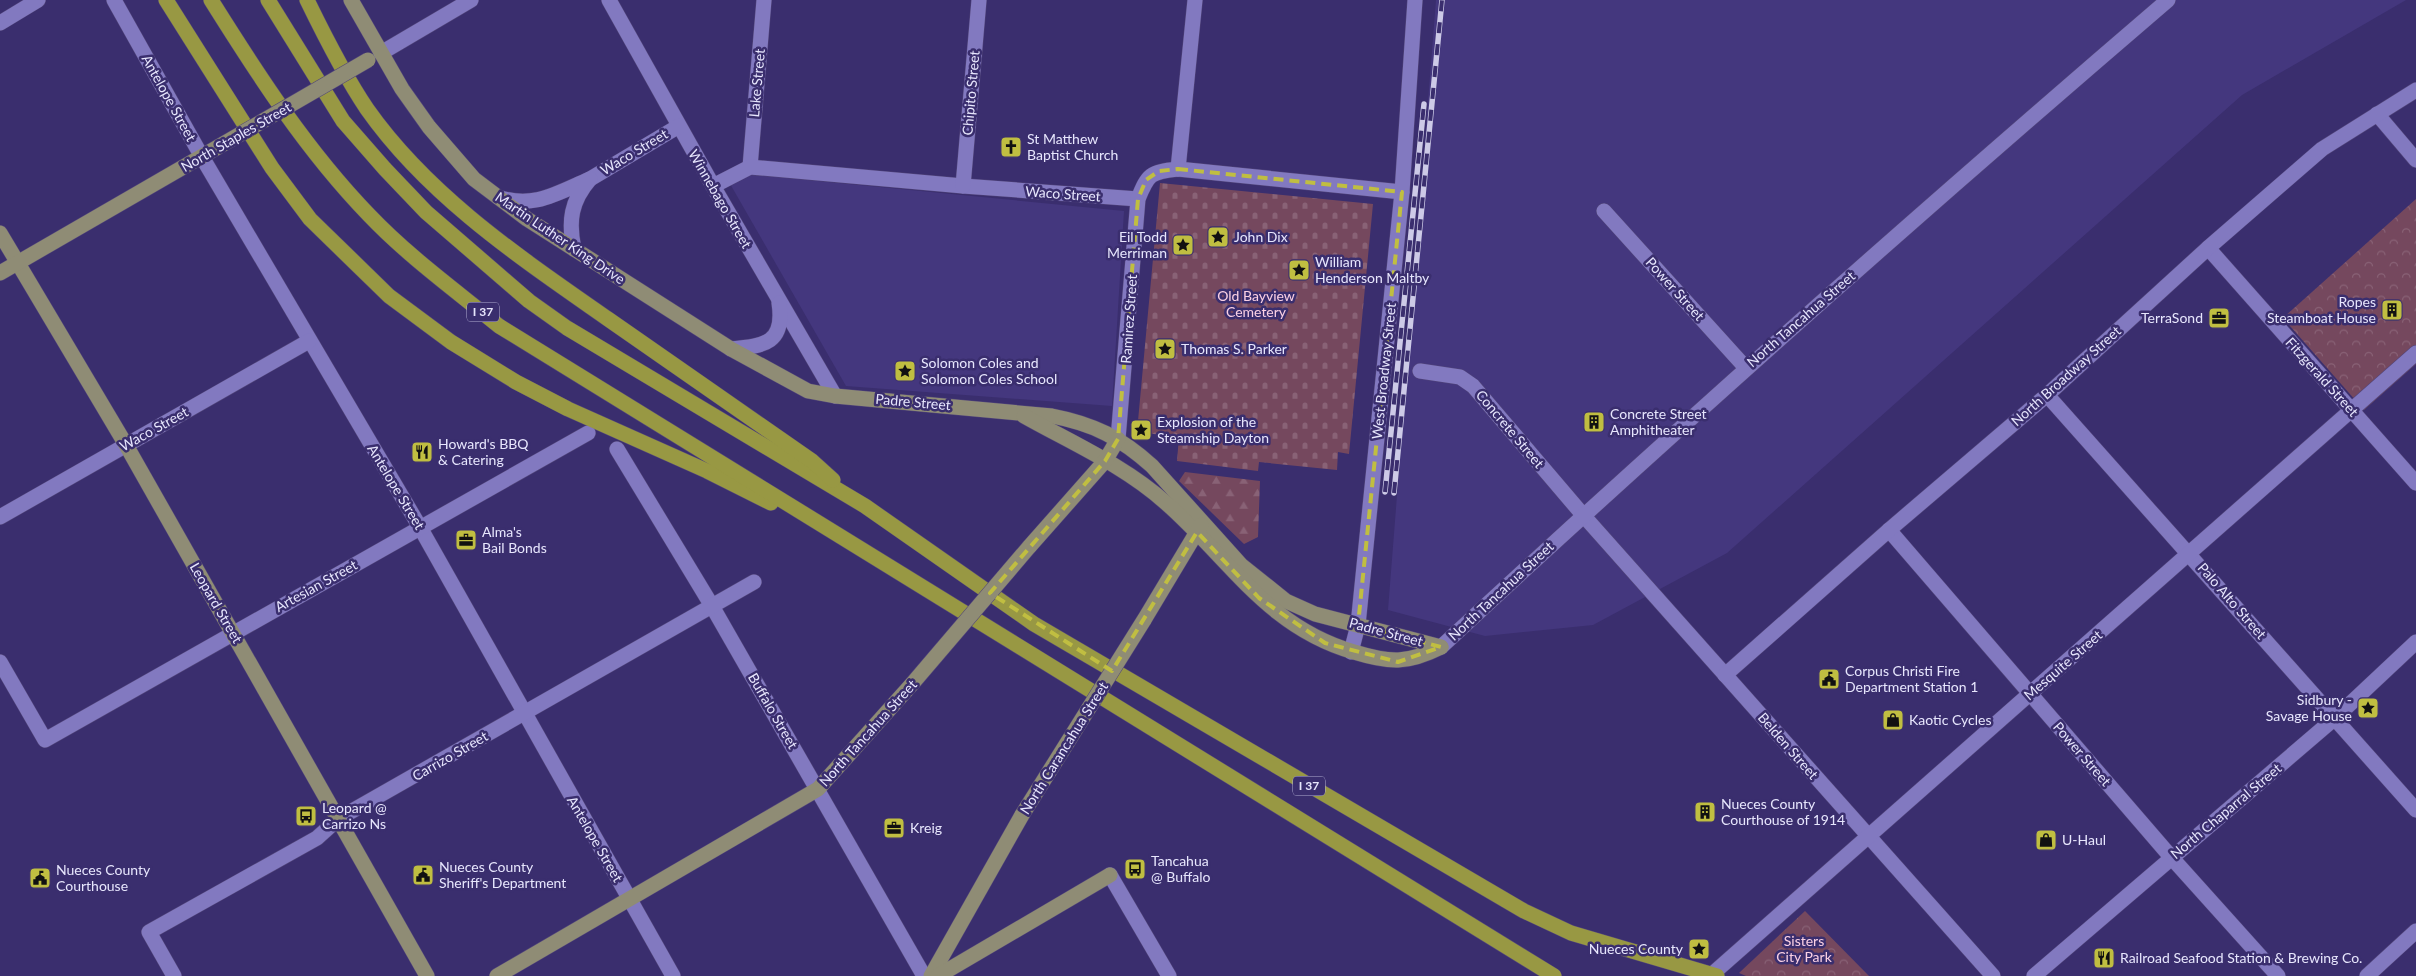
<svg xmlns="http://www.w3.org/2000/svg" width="2416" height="976" viewBox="0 0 2416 976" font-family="Lato,sans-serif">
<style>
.built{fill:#44377e}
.forest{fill:url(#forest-firs)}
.cemetery{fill:url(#cemetery-stones)}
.park{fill:url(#park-crowns)}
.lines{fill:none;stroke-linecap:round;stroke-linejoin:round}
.minor-casing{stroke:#52467a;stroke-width:16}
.major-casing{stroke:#52467a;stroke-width:16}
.highway-casing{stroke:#52467a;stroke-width:16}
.minor{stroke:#8279c0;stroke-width:15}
.major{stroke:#8f8c75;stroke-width:15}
.highway{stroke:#989843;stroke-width:15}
.rail-casing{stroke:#cdcae7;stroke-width:5.5}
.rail{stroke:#3a2e6e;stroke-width:4;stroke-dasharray:11;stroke-linecap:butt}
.major-bridge-casing{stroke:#52467a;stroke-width:16;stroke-linecap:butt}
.major-bridge{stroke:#8f8c75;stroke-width:15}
.marked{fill:none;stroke:#c0be41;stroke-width:4;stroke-dasharray:10 6;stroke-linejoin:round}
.labels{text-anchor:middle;stroke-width:5;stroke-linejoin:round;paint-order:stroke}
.shield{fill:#3a2e6e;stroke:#b3afd2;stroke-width:1}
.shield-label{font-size:12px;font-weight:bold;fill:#e7e6fd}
.street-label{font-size:14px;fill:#e7e6fd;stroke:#3a2e6e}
.poi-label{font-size:14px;fill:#e7e6fd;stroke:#3a2e6e;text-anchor:start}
.park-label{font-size:14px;fill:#fbd1e4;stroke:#3a2e6e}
</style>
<defs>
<pattern id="forest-firs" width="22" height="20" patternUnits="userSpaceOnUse" patternTransform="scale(1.25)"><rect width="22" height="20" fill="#75485e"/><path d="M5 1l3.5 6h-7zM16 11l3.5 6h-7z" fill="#896276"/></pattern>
<pattern id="cemetery-stones" width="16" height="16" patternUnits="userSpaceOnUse" patternTransform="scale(1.25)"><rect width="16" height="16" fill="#75485e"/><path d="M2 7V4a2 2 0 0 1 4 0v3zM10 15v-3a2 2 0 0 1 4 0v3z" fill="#896276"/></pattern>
<pattern id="park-crowns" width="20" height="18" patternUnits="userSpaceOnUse" patternTransform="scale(1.25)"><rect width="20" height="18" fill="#75485e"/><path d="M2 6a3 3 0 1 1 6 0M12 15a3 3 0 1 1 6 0" fill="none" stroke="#896276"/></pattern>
</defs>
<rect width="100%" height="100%" fill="#3a2e6e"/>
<!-- built -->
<g class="built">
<path d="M 1436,0 L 2406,0 L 2242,95 L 1727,553 L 1593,625 L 1485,636 L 1388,610 Z"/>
<path d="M 746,174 L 1124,211 L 1112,406 L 846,386 L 729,182 Z"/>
</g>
<!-- forest -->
<path class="forest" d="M 1185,472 L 1260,481 L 1258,537 L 1244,544 L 1179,481 Z"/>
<!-- cemetery -->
<path class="cemetery" d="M 1160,183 L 1373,204 L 1349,454 L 1338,452 L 1337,470 L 1259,462 L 1258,471 L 1177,461 L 1179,437 L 1137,432 Z"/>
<!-- park -->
<g class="park">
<path d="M 2416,199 L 2416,364 L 2364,410 L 2283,318 Z"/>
<path d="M 1805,911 L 1869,976 L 1746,976 L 1739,973 Z"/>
</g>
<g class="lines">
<!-- minor casing -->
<g class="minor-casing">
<g id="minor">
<path d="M 114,0 L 202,157 L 421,529 L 673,976"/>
<path d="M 609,0 L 713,186 L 835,396"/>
<path d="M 0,23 L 38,0"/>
<path d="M 381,53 L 471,0"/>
<path d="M 2377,114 L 2416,160"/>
<path d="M 750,167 L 764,0"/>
<path d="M 1178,169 L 1195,0"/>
<path d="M 590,179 L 679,126"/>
<path d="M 713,186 L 750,167 L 963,186 L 1138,199"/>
<path d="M 963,186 L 979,0"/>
<path d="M 498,197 C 534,209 557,193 590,179 C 571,201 568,221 574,249"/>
<path d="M 1604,211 L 1746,368"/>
<path d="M 2208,248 L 2416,483"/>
<path d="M 731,349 C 765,346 785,343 779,303"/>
<path d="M 1420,371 L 1460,377 L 1473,386 L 1583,515 L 1993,976"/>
<path d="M 2047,395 L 2416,810"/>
<path d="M 1118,439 L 1138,199 C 1148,174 1150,172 1178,169 L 1402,192"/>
<path d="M 617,449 L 712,606 L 924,976"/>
<path d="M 0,517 L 309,341"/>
<path d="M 1889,530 L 2171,857 L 2278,976"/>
<path d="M 1441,647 C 1679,426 1922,211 2168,0"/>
<path d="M 1351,652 L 1358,625 L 1402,192 L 1415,0"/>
<path d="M 0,662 L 45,740 L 588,433"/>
<path d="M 1725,675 L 1889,530 L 2047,395 L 2208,248 L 2322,149 L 2416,90"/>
<path d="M 1110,875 L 1169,976"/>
<path d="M 174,976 L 149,932 L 317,838 L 338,819 L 754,582"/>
<path d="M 1710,976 L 2416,353"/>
<path d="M 2034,976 L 2335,718 L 2416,642"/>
<path d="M 2367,976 L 2416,931"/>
</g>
</g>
<!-- major casing -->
<g class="major-casing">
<g id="major">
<path d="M 351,0 L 402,89 L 429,127 L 474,179 L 527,219 L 731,349 L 808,391 L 835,396 L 1052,416 C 1094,424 1121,438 1152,466 L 1241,565 L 1286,601 L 1315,614 L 1441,647"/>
<path d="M 0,233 L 126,445 L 427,976"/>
<path d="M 0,273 L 218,147"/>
<path d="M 1024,416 C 1072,443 1125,466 1166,503 C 1230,559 1267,627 1354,652 C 1390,663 1407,664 1441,647"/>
<path d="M 1029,547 L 1105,461 L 1118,439"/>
<path d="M 1144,620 L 1201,525"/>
<path d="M 497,976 L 818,789 L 912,684"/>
<path d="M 931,976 L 1022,815"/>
<path d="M 938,976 L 1110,875"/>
</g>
</g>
<!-- highway casing -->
<g class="highway-casing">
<g id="highway">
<path d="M 166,0 L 272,168 L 310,219 L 389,296 L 451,342 L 516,382 L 568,409 L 707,471 L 771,503"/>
<path d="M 211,0 C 258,75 307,151 369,215 C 408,256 455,290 499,326 L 1554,976"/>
<path d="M 268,0 L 343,121 L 385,169 L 426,212 L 529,301 L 567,328 L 865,506 L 1034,624 L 1524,911 L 1571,933 L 1717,976"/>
<path d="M 307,0 C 325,37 344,75 367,109 C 429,197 521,258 608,319 C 676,366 744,414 812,461 L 833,480"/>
</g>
</g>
<!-- minor -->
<use href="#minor" class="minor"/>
<!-- major -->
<use href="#major" class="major"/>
<!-- highway -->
<use href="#highway" class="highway"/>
<!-- rail casing -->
<g class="rail-casing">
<g id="rail">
<path d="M 1385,492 L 1424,104"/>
<path d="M 1394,493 L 1442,0"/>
</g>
</g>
<!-- rail -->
<use href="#rail" class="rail"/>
<!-- major-bridge casing -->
<g class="major-bridge-casing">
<g id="major-bridge">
<path d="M 218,147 L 368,60"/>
<path d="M 912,684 L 1029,547"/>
<path d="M 1022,815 L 1144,620"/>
</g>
</g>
<!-- major-bridge -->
<use href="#major-bridge" class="major-bridge"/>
</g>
<!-- marked area -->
<path class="marked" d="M 1178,169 L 1402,192 L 1358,625 L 1441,647 L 1398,662 L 1325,643 L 1259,598 L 1197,532 L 1112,671 L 990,593 L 1105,461 L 1118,439 L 1138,199 L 1146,180 L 1159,171 Z"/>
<!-- icons -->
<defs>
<g id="church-square" transform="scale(1.125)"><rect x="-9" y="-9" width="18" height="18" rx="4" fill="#c0be41" stroke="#3a2e6e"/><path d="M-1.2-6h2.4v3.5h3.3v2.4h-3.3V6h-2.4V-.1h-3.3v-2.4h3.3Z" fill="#111"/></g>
<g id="sight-square" transform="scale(1.125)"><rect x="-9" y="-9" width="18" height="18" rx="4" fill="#c0be41" stroke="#3a2e6e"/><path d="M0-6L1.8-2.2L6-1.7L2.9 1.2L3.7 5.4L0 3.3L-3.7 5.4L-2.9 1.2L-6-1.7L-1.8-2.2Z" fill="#111"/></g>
<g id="building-square" transform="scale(1.125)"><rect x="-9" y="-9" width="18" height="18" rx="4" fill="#c0be41" stroke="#3a2e6e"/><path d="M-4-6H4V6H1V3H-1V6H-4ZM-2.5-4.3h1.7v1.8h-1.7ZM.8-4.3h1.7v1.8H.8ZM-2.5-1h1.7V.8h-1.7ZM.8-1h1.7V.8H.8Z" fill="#111"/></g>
<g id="office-square" transform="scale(1.125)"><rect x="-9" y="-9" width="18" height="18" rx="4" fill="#c0be41" stroke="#3a2e6e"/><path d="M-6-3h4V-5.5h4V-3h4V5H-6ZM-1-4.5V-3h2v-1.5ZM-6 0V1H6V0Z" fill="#111"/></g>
<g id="restaurant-square" transform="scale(1.125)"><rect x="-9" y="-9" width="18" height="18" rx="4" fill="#c0be41" stroke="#3a2e6e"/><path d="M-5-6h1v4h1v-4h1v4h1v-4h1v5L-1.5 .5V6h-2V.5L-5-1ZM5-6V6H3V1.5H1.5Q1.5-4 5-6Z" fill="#111"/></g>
<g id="civic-square" transform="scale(1.125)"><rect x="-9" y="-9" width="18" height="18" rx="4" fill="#c0be41" stroke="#3a2e6e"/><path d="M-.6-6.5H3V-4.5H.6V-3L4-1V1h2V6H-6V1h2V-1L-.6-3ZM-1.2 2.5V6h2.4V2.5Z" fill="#111"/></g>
<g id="shop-square" transform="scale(1.125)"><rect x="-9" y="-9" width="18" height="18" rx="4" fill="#c0be41" stroke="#3a2e6e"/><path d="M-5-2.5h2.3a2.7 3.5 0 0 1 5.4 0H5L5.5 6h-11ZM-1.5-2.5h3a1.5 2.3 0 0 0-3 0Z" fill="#111"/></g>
<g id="bus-square" transform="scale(1.125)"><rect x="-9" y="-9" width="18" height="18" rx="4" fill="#c0be41" stroke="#3a2e6e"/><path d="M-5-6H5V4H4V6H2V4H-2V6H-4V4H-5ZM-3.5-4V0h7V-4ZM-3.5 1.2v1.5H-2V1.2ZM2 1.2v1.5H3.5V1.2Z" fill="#111"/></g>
</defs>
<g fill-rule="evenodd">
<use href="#church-square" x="1011" y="147"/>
<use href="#sight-square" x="1218" y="237"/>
<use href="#sight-square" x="1183" y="245"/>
<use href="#sight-square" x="1299" y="270"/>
<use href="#building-square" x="2392" y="310"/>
<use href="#office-square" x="2219" y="318"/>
<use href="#sight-square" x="1165" y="349"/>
<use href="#sight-square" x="905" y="371"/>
<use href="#building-square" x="1594" y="422"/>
<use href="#sight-square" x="1141" y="430"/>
<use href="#restaurant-square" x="422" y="452"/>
<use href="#office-square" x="466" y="540"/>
<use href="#civic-square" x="1829" y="679"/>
<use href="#sight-square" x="2368" y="708"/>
<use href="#shop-square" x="1893" y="720"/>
<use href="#building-square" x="1705" y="812"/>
<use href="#bus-square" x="306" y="816"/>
<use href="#office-square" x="894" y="828"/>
<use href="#shop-square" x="2046" y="840"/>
<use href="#bus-square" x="1135" y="869"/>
<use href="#civic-square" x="423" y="875"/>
<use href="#civic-square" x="40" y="878"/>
<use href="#sight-square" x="1699" y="949"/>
<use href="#restaurant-square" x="2104" y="958"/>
</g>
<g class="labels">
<!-- shield labels -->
<g class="shield">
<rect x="467" y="302.5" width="32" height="19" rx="4"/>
<rect x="1293" y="776.5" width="32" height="19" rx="4"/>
</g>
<g class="shield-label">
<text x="483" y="316">I 37</text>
<text x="1309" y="790">I 37</text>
</g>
<!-- street labels -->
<g class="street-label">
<text transform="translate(757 83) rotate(-85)" y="5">Lake Street</text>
<text transform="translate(971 93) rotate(-85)" y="5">Chipito Street</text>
<text transform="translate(169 98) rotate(61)" y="5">Antelope Street</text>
<text transform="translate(236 137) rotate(-30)" y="5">North Staples Street</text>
<text transform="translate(634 152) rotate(-31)" y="5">Waco Street</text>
<text transform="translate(1063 194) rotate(4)" y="5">Waco Street</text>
<text transform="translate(720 199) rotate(60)" y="5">Winnebago Street</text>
<text transform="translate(560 238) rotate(34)" y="5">Martin Luther King Drive</text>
<text transform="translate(1675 289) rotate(48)" y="5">Power Street</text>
<text transform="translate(1129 319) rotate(-86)" y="5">Ramirez Street</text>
<text transform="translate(1801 319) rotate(-41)" y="5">North Tancahua Street</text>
<text transform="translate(1384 371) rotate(-84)" y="5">West Broadway Street</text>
<text transform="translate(2066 376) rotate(-42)" y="5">North Broadway Street</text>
<text transform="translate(2322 377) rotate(48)" y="5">Fitzgerald Street</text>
<text transform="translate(913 402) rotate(5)" y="5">Padre Street</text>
<text transform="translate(154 429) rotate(-29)" y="5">Waco Street</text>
<text transform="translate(1510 429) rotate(50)" y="5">Concrete Street</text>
<text transform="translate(396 487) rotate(59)" y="5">Antelope Street</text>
<text transform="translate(316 586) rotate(-29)" y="5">Artesian Street</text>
<text transform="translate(1501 591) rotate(-43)" y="5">North Tancahua Street</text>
<text transform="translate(2232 601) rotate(49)" y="5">Palo Alto Street</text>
<text transform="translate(216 603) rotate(60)" y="5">Leopard Street</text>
<text transform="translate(1386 632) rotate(15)" y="5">Padre Street</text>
<text transform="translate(2063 665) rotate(-41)" y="5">Mesquite Street</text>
<text transform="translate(773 711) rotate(60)" y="5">Buffalo Street</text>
<text transform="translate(868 733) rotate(-48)" y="5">North Tancahua Street</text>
<text transform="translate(1788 746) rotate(49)" y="5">Belden Street</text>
<text transform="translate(1064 748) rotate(-58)" y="5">North Carancahua Street</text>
<text transform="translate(2082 754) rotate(49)" y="5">Power Street</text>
<text transform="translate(450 756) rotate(-30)" y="5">Carrizo Street</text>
<text transform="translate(2226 811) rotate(-40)" y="5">North Chaparral Street</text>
<text transform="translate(595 839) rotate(60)" y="5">Antelope Street</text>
</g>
<!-- poi labels -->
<g class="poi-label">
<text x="1027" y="144">St Matthew<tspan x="1027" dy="16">Baptist Church</tspan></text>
<text x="1167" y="242" text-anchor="end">Eil Todd<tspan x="1167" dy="16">Merriman</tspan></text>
<text x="1234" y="242">John Dix</text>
<text x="1315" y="267">William<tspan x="1315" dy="16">Henderson Maltby</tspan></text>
<text x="2376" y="307" text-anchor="end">Ropes<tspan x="2376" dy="16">Steamboat House</tspan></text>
<text x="2203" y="323" text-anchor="end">TerraSond</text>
<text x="1181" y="354">Thomas S. Parker</text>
<text x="921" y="368">Solomon Coles and<tspan x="921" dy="16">Solomon Coles School</tspan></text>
<text x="1610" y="419">Concrete Street<tspan x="1610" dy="16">Amphitheater</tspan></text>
<text x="1157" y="427">Explosion of the<tspan x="1157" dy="16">Steamship Dayton</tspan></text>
<text x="438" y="449">Howard's BBQ<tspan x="438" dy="16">&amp; Catering</tspan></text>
<text x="482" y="537">Alma's<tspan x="482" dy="16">Bail Bonds</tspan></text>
<text x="1845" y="676">Corpus Christi Fire<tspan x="1845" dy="16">Department Station 1</tspan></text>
<text x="2352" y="705" text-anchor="end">Sidbury -<tspan x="2352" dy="16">Savage House</tspan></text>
<text x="1909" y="725">Kaotic Cycles</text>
<text x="1721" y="809">Nueces County<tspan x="1721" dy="16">Courthouse of 1914</tspan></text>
<text x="322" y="813">Leopard @<tspan x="322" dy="16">Carrizo Ns</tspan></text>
<text x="910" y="833">Kreig</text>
<text x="2062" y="845">U-Haul</text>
<text x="1151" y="866">Tancahua<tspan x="1151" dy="16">@ Buffalo</tspan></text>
<text x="439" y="872">Nueces County<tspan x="439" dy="16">Sheriff's Department</tspan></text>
<text x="56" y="875">Nueces County<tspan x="56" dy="16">Courthouse</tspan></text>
<text x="1683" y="954" text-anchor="end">Nueces County</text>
<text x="2120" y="963">Railroad Seafood Station &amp; Brewing Co.</text>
</g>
<!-- park labels -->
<g class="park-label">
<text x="1256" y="301">Old Bayview<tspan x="1256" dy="16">Cemetery</tspan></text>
<text x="1804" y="946">Sisters<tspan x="1804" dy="16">City Park</tspan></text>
</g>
</g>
</svg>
